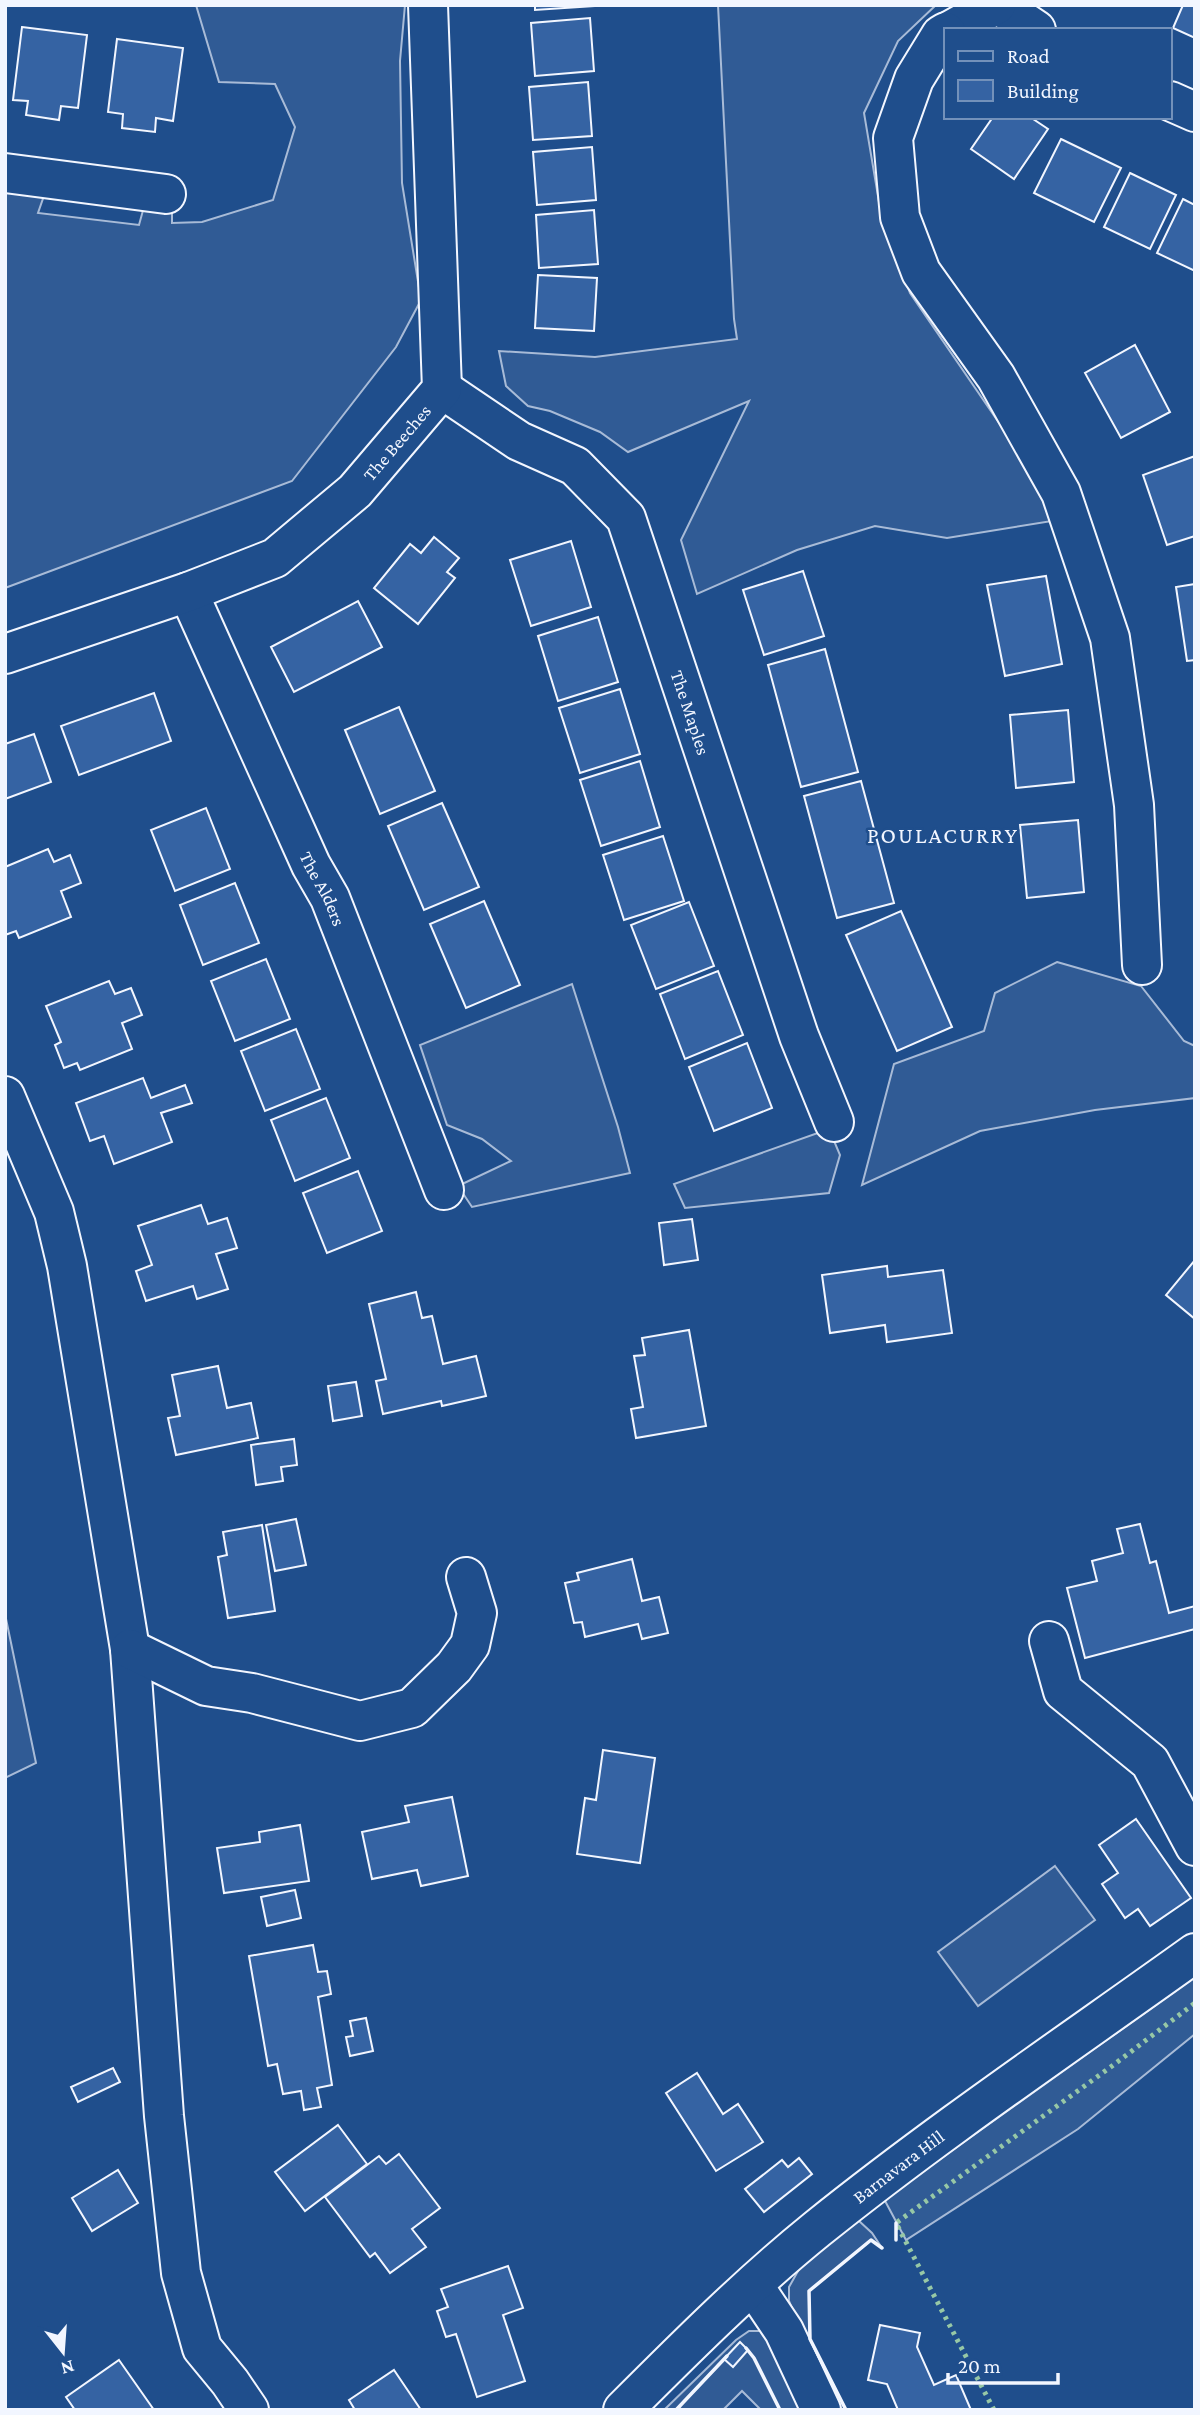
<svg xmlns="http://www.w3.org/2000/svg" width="1200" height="2415" viewBox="0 0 1200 2415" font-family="'Crimson Pro',serif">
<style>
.built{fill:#305b95;stroke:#a8bbd7;stroke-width:2}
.building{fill:#3563a3;stroke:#f2f6ff;stroke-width:2}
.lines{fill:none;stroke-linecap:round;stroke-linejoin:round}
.minor-casing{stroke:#f2f6ff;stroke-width:42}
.major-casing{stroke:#f2f6ff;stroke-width:42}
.minor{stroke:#1f4e8c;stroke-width:38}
.major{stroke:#1f4e8c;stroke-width:38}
.hedge{stroke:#97c8a6;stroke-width:5;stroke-dasharray:3.5 5;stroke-linecap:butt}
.wall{stroke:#f2f6ff;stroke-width:3.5}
.labels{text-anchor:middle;stroke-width:5;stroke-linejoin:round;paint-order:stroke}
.street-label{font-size:19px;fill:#f2f6ff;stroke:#1f4e8c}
.quarter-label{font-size:23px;letter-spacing:2px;fill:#f2f6ff;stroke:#1f4e8c}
</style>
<rect width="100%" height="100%" fill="#1f4e8c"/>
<!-- built -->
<g class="built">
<path d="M 196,5 L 405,5 L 400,61 L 402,183 L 421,300 L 396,347 L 292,481 L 5,588 L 5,181 L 47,187 L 38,213 L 139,225 L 145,203 L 172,207 L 172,223 L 202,222 L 273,200 L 295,127 L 275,84 L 219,82 Z"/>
<path d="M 718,5 L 936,5 L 898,41 L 864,113 L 880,208 L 910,293 L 1041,484 L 1052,521 L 947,538 L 875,526 L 797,550 L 697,594 L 681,540 L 749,401 L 628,452 L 600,432 L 550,411 L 528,406 L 506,386 L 499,351 L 595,357 L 737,339 L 734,319 Z"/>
<path d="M 1057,962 L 1141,986 L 1184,1041 L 1195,1046 L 1195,1098 L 1095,1110 L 980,1131 L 862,1185 L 894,1064 L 984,1031 L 995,993 Z"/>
<path d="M 572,984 L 618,1127 L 630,1173 L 472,1207 L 458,1186 L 511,1161 L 482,1139 L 447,1125 L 420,1045 Z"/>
<path d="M 829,1129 L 840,1155 L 829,1193 L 685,1208 L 674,1184 Z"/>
<path d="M 5,1614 L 36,1763 L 5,1778 Z"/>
<path d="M 1055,1866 L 1095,1920 L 978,2006 L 938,1952 Z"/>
<path d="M 1195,1977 L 1195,2034 L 1078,2129 L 906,2240 L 884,2199 Z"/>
<path d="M 858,2220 L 872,2233 L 882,2248 L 871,2240 L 809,2291 L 810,2339 L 846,2410 L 842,2410 L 805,2340 L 789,2301 L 789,2287 L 802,2264 Z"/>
<path d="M 749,2331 L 760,2331 L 774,2341 L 807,2410 L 761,2410 L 742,2391 L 723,2410 L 682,2410 L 679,2407 L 676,2410 L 664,2410 L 736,2340 Z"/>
</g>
<!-- building -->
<g class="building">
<path d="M 535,5 L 594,5 L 594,6 L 535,10 Z"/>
<path d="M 1183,5 L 1195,5 L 1195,38 L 1173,28 Z"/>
<path d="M 590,18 L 594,71 L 535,76 L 531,23 Z"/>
<path d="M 22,27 L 87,35 L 78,108 L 61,106 L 59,120 L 26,115 L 28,101 L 13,100 Z"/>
<path d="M 117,39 L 183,48 L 173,121 L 156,118 L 155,132 L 122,128 L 123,114 L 108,112 Z"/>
<path d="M 588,82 L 592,136 L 533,140 L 529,87 Z"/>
<path d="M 993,117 L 1030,117 L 1048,129 L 1014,179 L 971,149 Z"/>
<path d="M 1061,139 L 1121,168 L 1094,222 L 1034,193 Z"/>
<path d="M 592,147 L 596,200 L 537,205 L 533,152 Z"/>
<path d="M 1130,173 L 1176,195 L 1150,249 L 1104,227 Z"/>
<path d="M 1183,199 L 1195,205 L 1195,271 L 1157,253 Z"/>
<path d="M 594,210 L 598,264 L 539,268 L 536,215 Z"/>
<path d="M 538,275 L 597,278 L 594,331 L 535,328 Z"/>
<path d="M 1135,345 L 1170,412 L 1121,438 L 1085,373 Z"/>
<path d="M 1195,456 L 1195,536 L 1167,545 L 1143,475 Z"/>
<path d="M 434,537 L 459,558 L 447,572 L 455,578 L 418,624 L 374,588 L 410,544 L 421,553 Z"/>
<path d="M 571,541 L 591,607 L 531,626 L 510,560 Z"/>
<path d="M 803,571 L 824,636 L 764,655 L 743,590 Z"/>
<path d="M 1046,576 L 1062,664 L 1005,676 L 987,585 Z"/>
<path d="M 1195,584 L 1195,660 L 1187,661 L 1176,587 Z"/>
<path d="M 358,601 L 382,647 L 294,692 L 271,647 Z"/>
<path d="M 598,617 L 618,682 L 558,701 L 538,636 Z"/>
<path d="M 825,649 L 858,772 L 801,787 L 768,665 Z"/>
<path d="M 620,689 L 640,754 L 580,773 L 559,708 Z"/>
<path d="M 154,693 L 171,741 L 79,775 L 61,726 Z"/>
<path d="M 399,707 L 435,791 L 380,814 L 345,730 Z"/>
<path d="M 1068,710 L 1074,782 L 1016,788 L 1010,715 Z"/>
<path d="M 34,734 L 51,782 L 5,799 L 5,744 Z"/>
<path d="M 640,761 L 660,827 L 601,846 L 580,780 Z"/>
<path d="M 861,781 L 894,903 L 837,918 L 804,796 Z"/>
<path d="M 442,803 L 479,887 L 424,910 L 388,826 Z"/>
<path d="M 206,808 L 230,869 L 175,891 L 151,830 Z"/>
<path d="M 1078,820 L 1084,892 L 1027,898 L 1020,825 Z"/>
<path d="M 663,836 L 684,901 L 624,920 L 603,855 Z"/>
<path d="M 48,849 L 54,862 L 70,855 L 81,883 L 61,891 L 71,917 L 19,938 L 16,931 L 5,935 L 5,867 Z"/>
<path d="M 235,883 L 259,943 L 203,965 L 180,905 Z"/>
<path d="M 484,901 L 520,985 L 466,1008 L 430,924 Z"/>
<path d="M 689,902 L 714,966 L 656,989 L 631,925 Z"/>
<path d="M 901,911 L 952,1027 L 897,1051 L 846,935 Z"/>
<path d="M 266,959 L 290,1019 L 235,1041 L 211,981 Z"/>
<path d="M 718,971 L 743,1035 L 685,1059 L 660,994 Z"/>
<path d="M 109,981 L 115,994 L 131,988 L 142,1015 L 122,1023 L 132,1049 L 80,1070 L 77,1063 L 64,1068 L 55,1045 L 61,1042 L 46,1006 Z"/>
<path d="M 296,1029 L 320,1089 L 265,1111 L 241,1051 Z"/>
<path d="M 747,1043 L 772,1108 L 714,1131 L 689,1067 Z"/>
<path d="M 143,1078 L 151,1098 L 185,1085 L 192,1103 L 161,1113 L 172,1142 L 114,1164 L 104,1136 L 90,1141 L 76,1103 Z"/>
<path d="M 326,1098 L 350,1158 L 295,1181 L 271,1120 Z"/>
<path d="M 358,1171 L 382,1231 L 327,1253 L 303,1193 Z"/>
<path d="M 201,1205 L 208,1224 L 227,1218 L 237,1248 L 216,1254 L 228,1289 L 197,1299 L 193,1286 L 146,1301 L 136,1271 L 152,1265 L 138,1226 Z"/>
<path d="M 692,1219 L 698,1260 L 664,1265 L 659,1223 Z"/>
<path d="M 1195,1260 L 1195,1319 L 1166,1295 Z"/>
<path d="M 887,1266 L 888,1277 L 943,1270 L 952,1333 L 887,1342 L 885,1325 L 830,1333 L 822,1275 Z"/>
<path d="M 416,1292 L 422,1318 L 432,1316 L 443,1364 L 476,1356 L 486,1396 L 442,1406 L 441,1401 L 383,1414 L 376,1381 L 386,1379 L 369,1304 Z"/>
<path d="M 689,1330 L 706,1426 L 636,1438 L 631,1409 L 643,1407 L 634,1356 L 645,1355 L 642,1338 Z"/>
<path d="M 218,1366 L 227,1408 L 251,1403 L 258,1438 L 176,1455 L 168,1418 L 180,1416 L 172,1375 Z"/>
<path d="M 356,1382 L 362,1416 L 333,1421 L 328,1386 Z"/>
<path d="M 294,1439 L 297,1465 L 281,1467 L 283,1481 L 256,1485 L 251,1445 Z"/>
<path d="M 296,1519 L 306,1565 L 275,1571 L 266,1525 Z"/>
<path d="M 1140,1524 L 1150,1563 L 1156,1561 L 1169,1613 L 1195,1606 L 1195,1629 L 1085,1658 L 1067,1588 L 1097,1581 L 1092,1561 L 1123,1553 L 1117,1529 Z"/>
<path d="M 262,1525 L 275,1611 L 228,1618 L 218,1557 L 227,1555 L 223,1532 Z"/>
<path d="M 632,1559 L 642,1601 L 659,1597 L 668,1633 L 642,1639 L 638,1624 L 585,1637 L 582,1622 L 574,1623 L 565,1583 L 579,1580 L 577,1573 Z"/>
<path d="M 603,1750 L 655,1758 L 640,1863 L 577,1854 L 585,1798 L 596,1800 Z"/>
<path d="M 452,1797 L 468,1876 L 421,1886 L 417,1870 L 372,1879 L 362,1832 L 409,1822 L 405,1806 Z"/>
<path d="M 1136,1819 L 1191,1898 L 1150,1926 L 1138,1909 L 1125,1918 L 1102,1884 L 1118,1873 L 1099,1845 Z"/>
<path d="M 300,1825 L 309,1881 L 224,1893 L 217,1848 L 260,1842 L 259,1832 Z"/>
<path d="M 295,1890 L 301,1918 L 267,1926 L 261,1897 Z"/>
<path d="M 313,1945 L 318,1972 L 327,1971 L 331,1994 L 318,1997 L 332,2085 L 317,2088 L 321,2107 L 304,2110 L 301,2091 L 283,2094 L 277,2064 L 268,2066 L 249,1956 Z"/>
<path d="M 366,2018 L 373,2051 L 350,2056 L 346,2037 L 353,2036 L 350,2021 Z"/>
<path d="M 113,2068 L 120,2082 L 78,2102 L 71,2087 Z"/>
<path d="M 697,2073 L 723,2114 L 738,2104 L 763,2142 L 716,2171 L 666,2093 Z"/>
<path d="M 338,2125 L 367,2164 L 305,2211 L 275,2172 Z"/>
<path d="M 399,2154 L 440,2208 L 412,2229 L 426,2247 L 390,2273 L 375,2253 L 370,2257 L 325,2197 L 379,2156 L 386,2164 Z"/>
<path d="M 799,2158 L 812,2174 L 764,2212 L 745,2189 L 782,2160 L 788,2167 Z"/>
<path d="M 118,2170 L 138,2203 L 92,2231 L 72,2198 Z"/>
<path d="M 508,2266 L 523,2308 L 503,2315 L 525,2381 L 477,2397 L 456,2334 L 446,2337 L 437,2311 L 448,2307 L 441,2289 Z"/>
<path d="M 880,2325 L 920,2333 L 917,2347 L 934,2385 L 956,2375 L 971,2410 L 898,2410 L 887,2384 L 868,2380 Z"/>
<path d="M 740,2342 L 748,2350 L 733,2367 L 724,2359 Z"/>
<path d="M 119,2360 L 154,2410 L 75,2410 L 66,2397 Z"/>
<path d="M 394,2370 L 421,2410 L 355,2410 L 349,2400 Z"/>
</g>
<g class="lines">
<!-- minor casing -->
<g class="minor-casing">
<g id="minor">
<path d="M 999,5 L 1036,30"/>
<path d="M 951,30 L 996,5"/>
<path d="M 946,32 L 941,35 L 914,79 L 893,138 L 900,217 L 921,272 L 996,377 L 1061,493 L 1110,638 L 1134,805 L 1142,965"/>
<path d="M 1170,101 L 1195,112"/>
<path d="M 5,173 L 166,194"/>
<path id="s1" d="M 442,389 L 519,441 L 575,466 L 626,518 L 799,1036 L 834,1122"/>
<path id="s2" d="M 188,592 L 311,865 L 330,898 L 444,1190"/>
<path id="s3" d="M 5,654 L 188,592 L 275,558 L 355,491 L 442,389 L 428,5"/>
<path d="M 5,1096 L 54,1212 L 67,1266 L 130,1649 L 164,2116 L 181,2273 L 202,2348 L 230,2382 L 249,2410"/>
<path d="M 1049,1641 L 1063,1691 L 1150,1762 L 1195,1846"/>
<path d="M 130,1649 L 206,1686 L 252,1693 L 360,1721 L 412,1708 L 454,1667 L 470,1645 L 477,1613 L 466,1577"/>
<path d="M 753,2285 L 784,2331 L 821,2410"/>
</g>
</g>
<!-- major casing -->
<g class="major-casing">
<g id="major">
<path id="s4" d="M 623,2410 C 686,2347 749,2284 817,2229 C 939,2131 1068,2044 1195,1953"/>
</g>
</g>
<!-- minor -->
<use href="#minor" class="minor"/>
<!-- major -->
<use href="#major" class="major"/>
<!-- hedge -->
<path class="hedge" d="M 994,2410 L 896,2223 L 1112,2066 L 1195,2003"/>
<!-- wall -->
<g class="wall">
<path d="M 896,2240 L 896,2223"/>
<path d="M 746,2348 L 754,2358 L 780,2410"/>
<path d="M 676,2410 L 727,2356"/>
<path d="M 846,2410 L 810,2339 L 809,2291 L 871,2240 L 882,2248"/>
</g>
</g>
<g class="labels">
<!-- street labels -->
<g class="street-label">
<text dy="7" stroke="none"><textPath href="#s3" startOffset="455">The Beeches</textPath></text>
<text dy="7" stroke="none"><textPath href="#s1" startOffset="432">The Maples</textPath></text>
<text dy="7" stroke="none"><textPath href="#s2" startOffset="326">The Alders</textPath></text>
<text dy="7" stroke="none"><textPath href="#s4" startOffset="368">Barnavara Hill</textPath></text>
</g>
<!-- quarter labels -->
<g class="quarter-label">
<text x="943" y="843">POULACURRY</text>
</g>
</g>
<!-- border -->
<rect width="1200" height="2415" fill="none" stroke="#f2f6ff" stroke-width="14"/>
<!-- legend -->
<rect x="944" y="28" width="228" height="91" fill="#1f4e8c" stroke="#7391ba" stroke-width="2"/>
<rect x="958" y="51" width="35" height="10" fill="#1f4e8c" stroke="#7391ba" stroke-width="2"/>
<text x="1007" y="63" font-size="21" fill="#f2f6ff">Road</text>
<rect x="958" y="80" width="35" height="21" fill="#3563a3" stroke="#7391ba" stroke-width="2"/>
<text x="1007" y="98" font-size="21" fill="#f2f6ff">Building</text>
<!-- north arrow -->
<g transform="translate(63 2352) rotate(163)" stroke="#1f4e8c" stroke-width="5" paint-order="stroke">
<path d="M0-5L12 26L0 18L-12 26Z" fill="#f2f6ff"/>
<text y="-10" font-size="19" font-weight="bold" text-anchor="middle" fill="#f2f6ff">N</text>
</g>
<!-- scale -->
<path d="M948 2373v10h110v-10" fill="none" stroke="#f2f6ff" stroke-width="3.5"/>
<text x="958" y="2373" font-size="21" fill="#f2f6ff" stroke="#1f4e8c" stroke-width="5" paint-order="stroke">20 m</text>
</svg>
